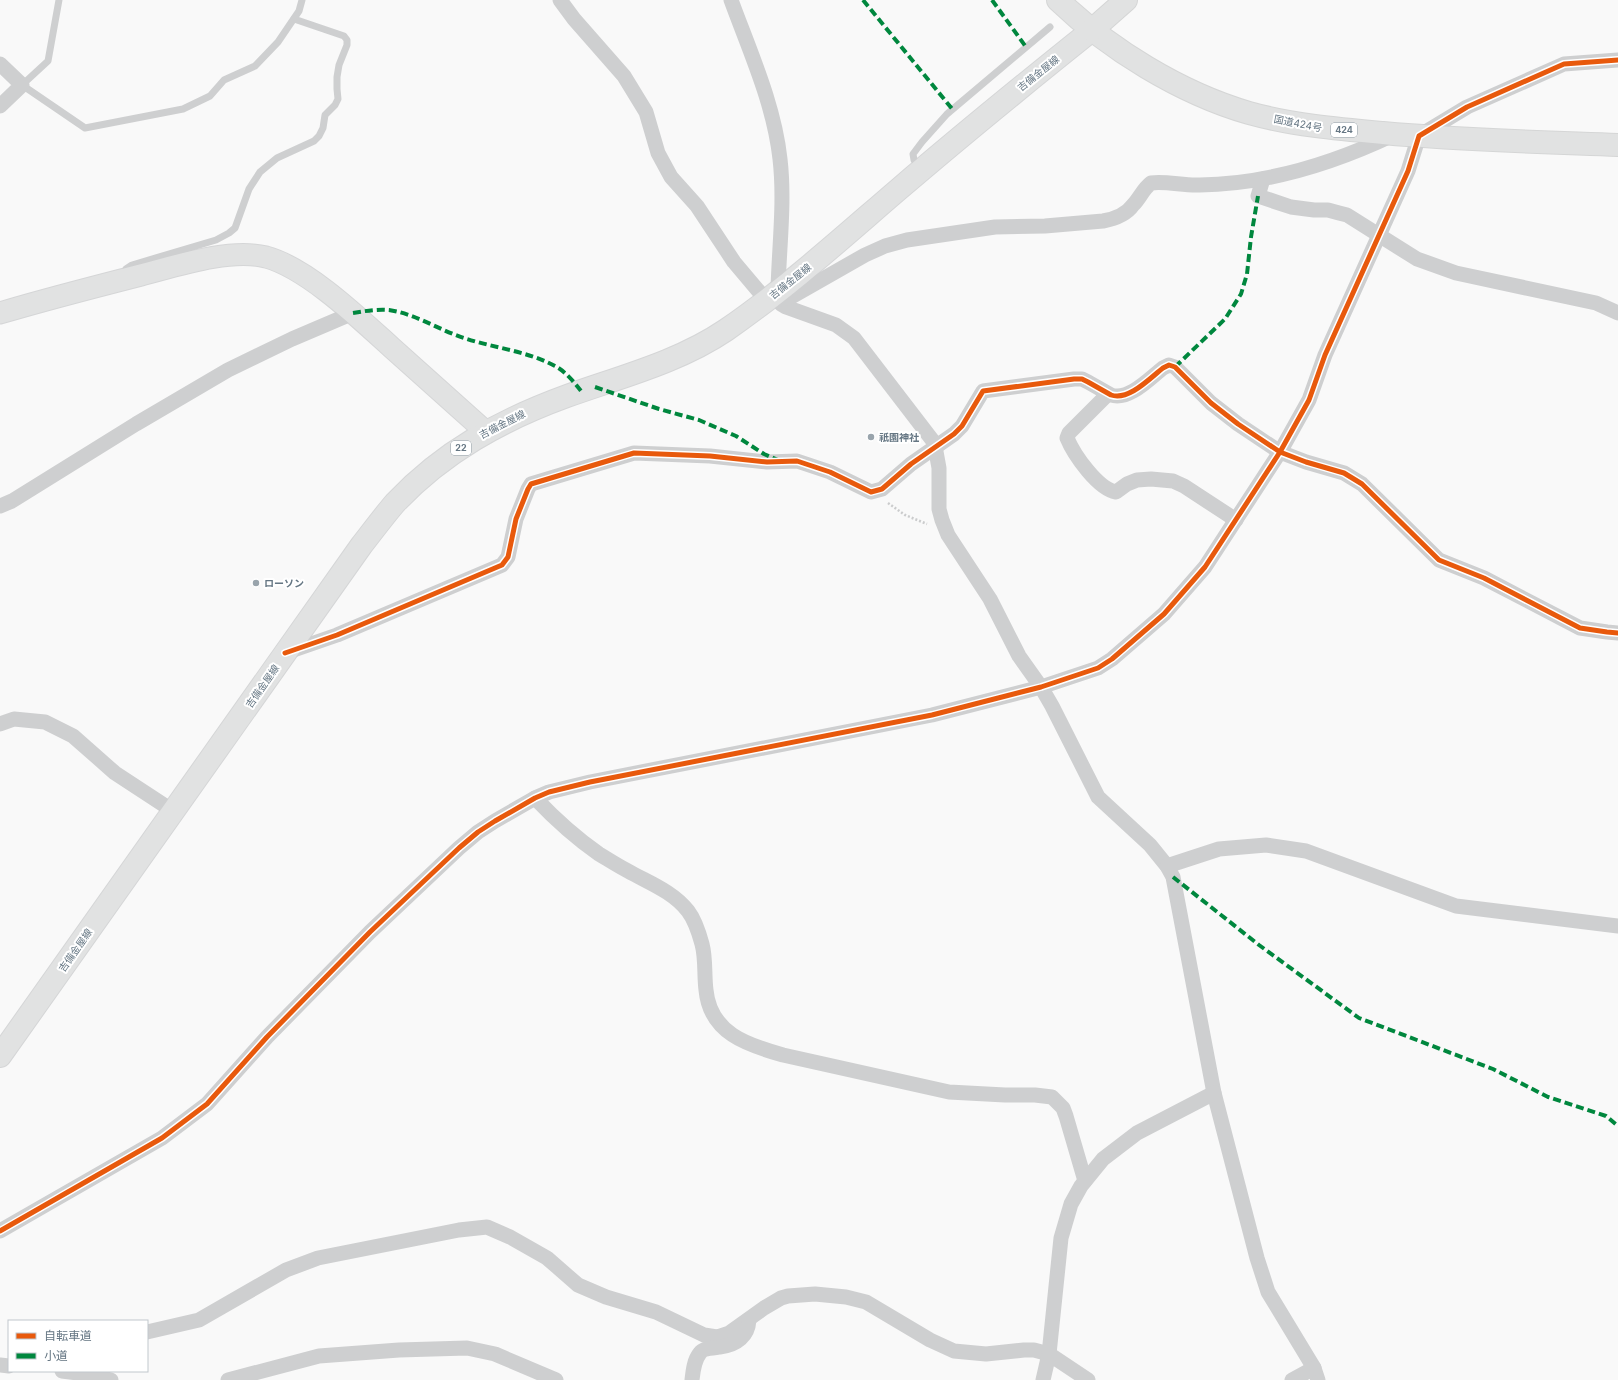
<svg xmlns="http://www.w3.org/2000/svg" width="1618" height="1380" viewBox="0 0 1618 1380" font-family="Inter,'Noto Sans JP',sans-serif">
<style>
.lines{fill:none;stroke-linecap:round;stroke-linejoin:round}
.secondary-casing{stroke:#d5d6d7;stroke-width:23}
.primary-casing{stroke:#d5d6d7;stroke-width:24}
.highway-casing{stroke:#d5d6d6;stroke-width:24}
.path{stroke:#cbcccd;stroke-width:2.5;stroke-dasharray:2 2;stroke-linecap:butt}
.lane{stroke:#cecfd0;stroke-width:7}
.street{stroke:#cecfd0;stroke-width:15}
.secondary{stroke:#e1e2e2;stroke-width:21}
.primary{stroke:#e1e2e2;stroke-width:22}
.highway{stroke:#e1e2e2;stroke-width:22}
.quiet{stroke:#00873e;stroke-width:4;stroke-dasharray:8 4;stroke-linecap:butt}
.cycleway-casing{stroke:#fff;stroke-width:8}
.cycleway{stroke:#e8590c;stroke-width:5}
.poi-dot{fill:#99a4ac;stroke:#fff;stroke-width:1.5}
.labels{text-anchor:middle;stroke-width:4;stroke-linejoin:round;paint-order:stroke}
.shield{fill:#fff;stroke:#939fa8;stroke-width:1}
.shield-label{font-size:9px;font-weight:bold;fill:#657683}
.street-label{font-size:10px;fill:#657683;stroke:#fff}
.poi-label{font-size:10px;font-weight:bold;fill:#657683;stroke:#fff;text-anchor:start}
</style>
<rect width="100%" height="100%" fill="#f9f9f9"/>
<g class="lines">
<!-- secondary casing -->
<g class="secondary-casing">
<path id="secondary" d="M 0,313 C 47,299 94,287 141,275 C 176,266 229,248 266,257 C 307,268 359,318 391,347 C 422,375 454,403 486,432"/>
</g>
<!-- primary casing -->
<g class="primary-casing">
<path id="primary" d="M 0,1056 L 361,546 C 372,532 383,517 395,503 C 443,452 501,420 567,396 C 620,377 679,362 726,330 C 787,288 843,237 899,189 C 962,135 1027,82 1092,30"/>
</g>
<!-- highway casing -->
<g class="highway-casing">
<g id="highway">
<path d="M 1058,0 C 1109,49 1180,93 1249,113 C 1292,125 1338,129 1383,133 C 1461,140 1540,142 1618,145"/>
<path d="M 1092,30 L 1126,0"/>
</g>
</g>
<!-- path -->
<path class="path" d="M 888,503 L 905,515 L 927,524"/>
<!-- lane -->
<g class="lane">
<path d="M 59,0 L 48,61 L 22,85 L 85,128 L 183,109 L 210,96 L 224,80 L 255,66 L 278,42 L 299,11 L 302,0"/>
<path d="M 920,169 L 914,160 L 913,154 L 922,142 L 947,114 L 1050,27"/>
<path d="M 124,273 L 126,269 L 132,265 L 216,240 L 229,233 L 235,228 L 249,189 L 260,172 L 277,158 L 314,141 L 319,136 L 323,128 L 325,115 L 335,105 L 338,99 L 337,89 L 337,77 L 339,65 L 347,45 L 347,40 L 344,36 L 294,19"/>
</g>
<!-- street -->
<g class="street">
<path d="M 560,0 L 574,19 L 624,76 L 646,112 L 658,153 L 671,177 L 697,206 L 734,262 L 766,300"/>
<path d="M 731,0 C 750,52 774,104 780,159 C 785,202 779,247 778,290"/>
<path d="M 0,64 L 22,85 L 0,106"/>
<path d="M 1263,179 L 1258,196 L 1291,207 L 1314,210 L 1328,210 L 1339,213 L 1347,215 L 1417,259 L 1456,273 L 1596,303 L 1618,313"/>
<path d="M 773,295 L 781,304 L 786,307 L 836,325 L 854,338 L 933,441 L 935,446 L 939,468 L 939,509 L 942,520 L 948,535 L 990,599 L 1019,656 L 1041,687 L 1052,706 L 1098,797 L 1150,845 L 1167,866 L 1173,877 L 1214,1093 L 1257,1258 L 1268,1292 L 1314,1368 L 1318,1380"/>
<path d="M 777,299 L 788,298 L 793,296 L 865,255 L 885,246 L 907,240 L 995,227 L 1045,226 L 1103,221 C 1114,219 1126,215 1133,205 C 1140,198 1143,189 1151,183 C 1167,181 1184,186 1200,185 C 1266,184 1334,163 1393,135"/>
<path d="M 1108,394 L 1069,433 L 1067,438 C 1074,455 1098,489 1116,492 L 1127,484 L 1137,480 L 1151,479 L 1173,481 L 1184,486 L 1236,520"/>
<path d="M 0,506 L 12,501 L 136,424 L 228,370 L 292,339 L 353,313"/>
<path d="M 285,653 L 337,635 L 502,565 L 508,557 L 516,519 L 528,489 L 531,484 L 634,453 L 710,456 L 767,462 L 797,461 L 830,472 L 871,492 L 882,489 L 911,464 L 954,434 L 962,426 L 983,391 L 1074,379 L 1082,379 L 1088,382 L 1111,395 C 1129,401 1150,378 1163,368 L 1169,365 L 1175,367 L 1211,403 L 1238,424 L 1280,452 L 1306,462 L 1344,473 L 1362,484 L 1439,560 L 1484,578 L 1580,628 L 1607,632 L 1618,633"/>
<path d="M 0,724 L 14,719 L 45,722 L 73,736 L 115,773 L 173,811"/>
<path d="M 535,798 C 554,818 576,838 599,854 C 609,860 618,866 628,871 C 649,883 672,891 688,911 C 695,920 699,933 702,944 C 706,959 704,975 706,990 C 710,1033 747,1045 783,1055 L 949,1092 L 1005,1095 L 1035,1095 L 1052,1097 L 1063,1108 L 1066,1116 L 1085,1181"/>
<path d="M 1167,866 L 1219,849 L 1266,845 L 1306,851 L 1456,906 L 1618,926"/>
<path d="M 0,1231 L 162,1138 L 207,1104 L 267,1037 L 370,932 L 459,848 L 478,832 L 495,821 L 535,798 L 549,792 L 590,782 L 932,715 L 1041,687 L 1098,668 L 1112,659 L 1164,614 L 1205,567 L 1280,452 L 1309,400 L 1325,355 L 1408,171 L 1419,136 L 1467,107 L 1564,64 L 1618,60"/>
<path d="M 147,1332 L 199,1320 L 286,1270 L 318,1258 L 459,1230 L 487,1227 L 510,1237 L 547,1258 L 578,1285 L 606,1297 L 656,1312 L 704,1335 L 717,1337 L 729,1333 L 764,1308 L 781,1298 L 788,1296 L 815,1294 L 846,1297 L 866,1302 L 930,1340 L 954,1351 L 986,1354 L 1024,1350 L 1034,1350 L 1049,1354 L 1088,1380"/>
<path d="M 0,1365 L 9,1366"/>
<path d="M 62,1371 L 85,1374 L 111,1380"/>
<path d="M 228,1380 L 319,1356 L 399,1350 L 467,1348 L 495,1354 L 556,1380"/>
<path d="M 692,1380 C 693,1371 694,1360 700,1353 C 704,1347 714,1349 720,1347 C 737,1345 748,1336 749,1320"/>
<path d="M 1043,1380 L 1049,1354 L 1061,1238 L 1071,1204 L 1081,1186 L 1103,1159 L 1137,1133 L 1214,1093"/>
<path d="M 1292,1380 L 1314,1368"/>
</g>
<!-- secondary -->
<use href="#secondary" class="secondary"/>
<!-- primary -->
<use href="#primary" class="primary"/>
<!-- highway -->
<use href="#highway" class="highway"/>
<!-- quiet -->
<g class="quiet">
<path d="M 863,0 L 953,110"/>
<path d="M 992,0 L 1026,47"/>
<path d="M 353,313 C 365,311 377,309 389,310 C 416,314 439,330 464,338 C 494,348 527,351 555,366 C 565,371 574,382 581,391"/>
<path d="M 1175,367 L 1225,319 L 1241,294 L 1247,274 L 1251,237 L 1258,196"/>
<path d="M 595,387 L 659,409 L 699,420 L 736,436 L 764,454 L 778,460"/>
<path d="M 1173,877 L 1259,945 L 1359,1018 L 1493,1069 L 1548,1097 L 1606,1116 L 1618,1126"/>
</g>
<!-- cycleway casing -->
<g class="cycleway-casing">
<g id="cycleway">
<path d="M 285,653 L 337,635 L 502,565 L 508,557 L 516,519 L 528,489 L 531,484 L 634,453 L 710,456 L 767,462 L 797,461 L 830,472 L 871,492 L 882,489 L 911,464 L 954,434 L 962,426 L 983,391 L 1074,379 L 1082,379 L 1088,382 L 1111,395 C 1129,401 1150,378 1163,368 L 1169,365 L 1175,367 L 1211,403 L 1238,424 L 1280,452 L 1306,462 L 1344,473 L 1362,484 L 1439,560 L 1484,578 L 1580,628 L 1607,632 L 1618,633"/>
<path d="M 0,1231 L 162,1138 L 207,1104 L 267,1037 L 370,932 L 459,848 L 478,832 L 495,821 L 535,798 L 549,792 L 590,782 L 932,715 L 1041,687 L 1098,668 L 1112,659 L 1164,614 L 1205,567 L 1280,452 L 1309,400 L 1325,355 L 1408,171 L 1419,136 L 1467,107 L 1564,64 L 1618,60"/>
</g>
</g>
<!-- cycleway -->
<use href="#cycleway" class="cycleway"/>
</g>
<!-- markers -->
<g class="poi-dot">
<circle cx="871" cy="437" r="4"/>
<circle cx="256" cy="583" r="4"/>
</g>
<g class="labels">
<!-- shield labels -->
<g class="shield">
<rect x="1331" y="123" width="26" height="14" rx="3"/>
<rect x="451" y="441" width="20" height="14" rx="3"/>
</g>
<g class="shield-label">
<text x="1344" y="133">424</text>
<text x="461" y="451">22</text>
</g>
<!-- street labels -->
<g class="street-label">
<text transform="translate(1038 73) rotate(-39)" y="4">吉備金屋線</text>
<text transform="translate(1298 123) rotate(11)" y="4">国道424号</text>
<text transform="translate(790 281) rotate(-39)" y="4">吉備金屋線</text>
<text transform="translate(502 424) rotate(-27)" y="4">吉備金屋線</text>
<text transform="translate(262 686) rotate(-55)" y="4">吉備金屋線</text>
<text transform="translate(75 950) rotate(-55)" y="4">吉備金屋線</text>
</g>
<!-- poi labels -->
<g class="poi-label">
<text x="879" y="441">祇園神社</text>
<text x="264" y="587">ローソン</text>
</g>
</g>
<!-- legend -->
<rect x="8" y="1320" width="140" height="52" fill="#ffffff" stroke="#c1c8cd"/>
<rect x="16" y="1333" width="20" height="6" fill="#e8590c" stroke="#c1c8cd"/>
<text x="44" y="1340" font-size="12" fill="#657683">自転車道</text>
<rect x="16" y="1353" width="20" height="6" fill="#00873e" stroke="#c1c8cd"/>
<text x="44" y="1360" font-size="12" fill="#657683">小道</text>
</svg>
